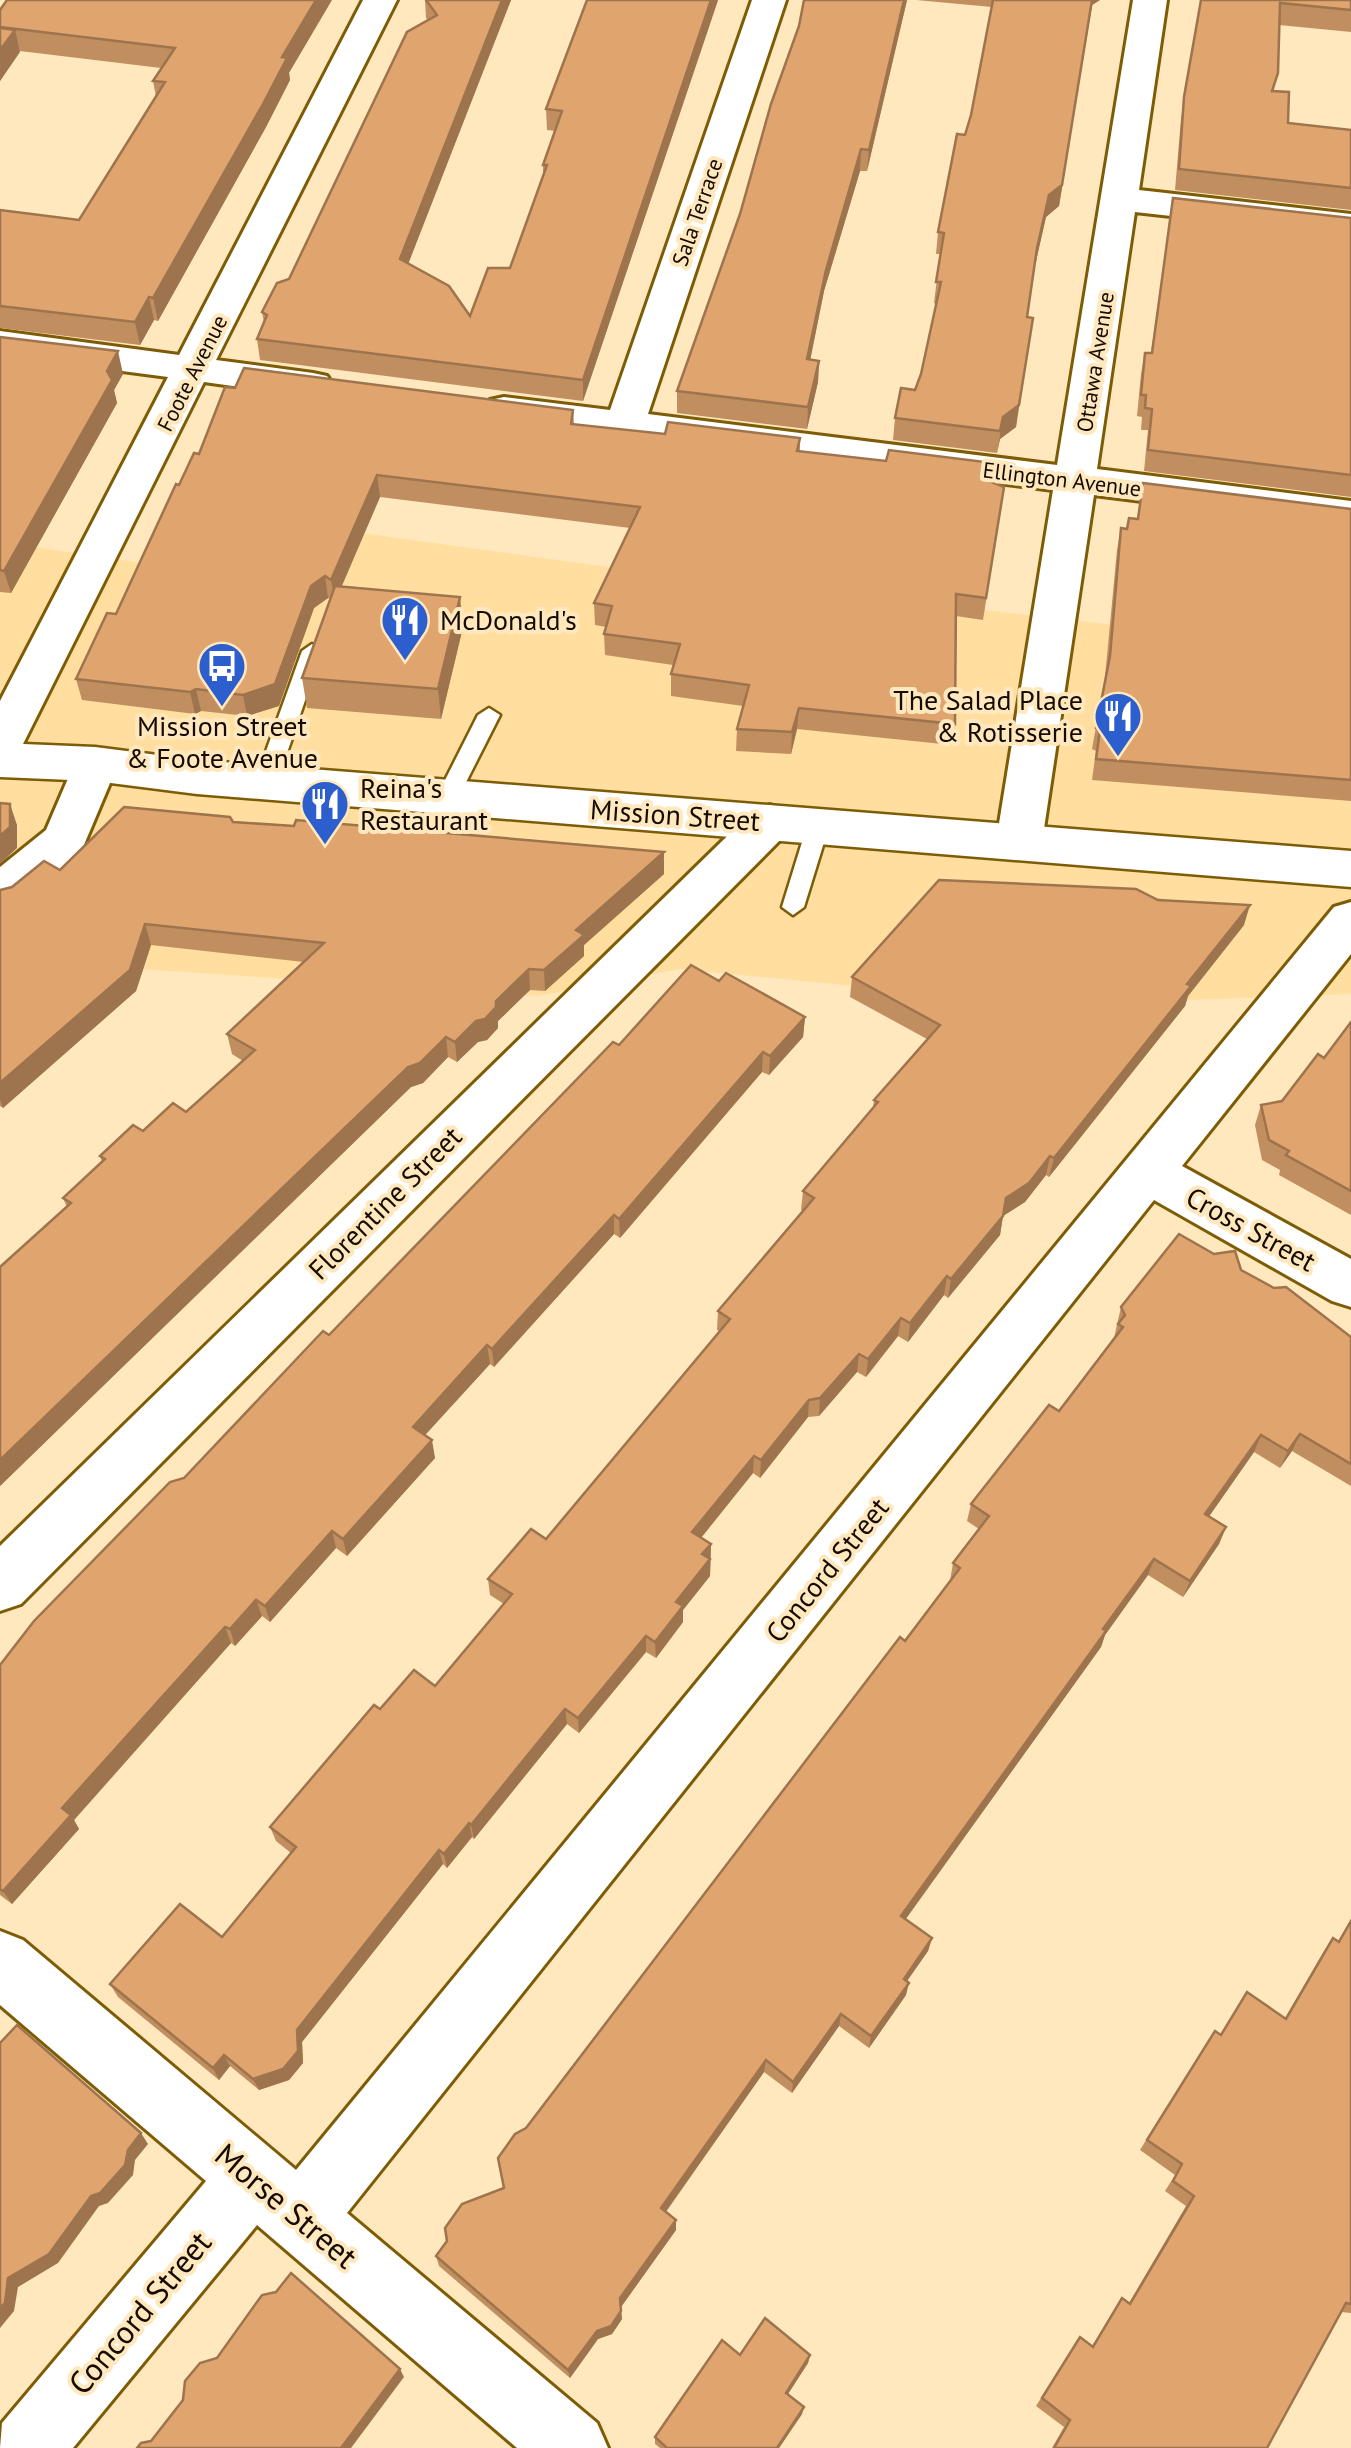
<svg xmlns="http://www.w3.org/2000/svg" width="1351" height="2448" viewBox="0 0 1351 2448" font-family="'PT Sans',sans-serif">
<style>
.built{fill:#ffde9f}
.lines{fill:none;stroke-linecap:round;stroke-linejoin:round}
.service-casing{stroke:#7d5c05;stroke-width:5}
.minor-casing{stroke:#7d5c05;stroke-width:6}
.secondary-casing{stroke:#7d5c05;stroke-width:5}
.service{fill:#fff;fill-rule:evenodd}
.minor{fill:#fff;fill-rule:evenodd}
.secondary{fill:#fff;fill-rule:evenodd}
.wall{fill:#c18e5f}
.shaded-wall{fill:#9d744d}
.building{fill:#e0a56e;stroke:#9d744d;stroke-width:2.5}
.labels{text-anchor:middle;stroke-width:8;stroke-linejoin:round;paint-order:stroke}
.far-street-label{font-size:22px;fill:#160b00;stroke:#ffe8be}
.poi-label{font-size:28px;fill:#160b00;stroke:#ffe8be;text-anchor:start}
.street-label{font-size:28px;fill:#160b00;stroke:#ffe8be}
.near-street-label{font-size:32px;fill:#160b00;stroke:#ffe8be}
</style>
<rect width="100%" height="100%" fill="#ffe8be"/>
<!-- built -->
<path class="built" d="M 340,530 L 616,568 L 1351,652 L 1351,994 L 1049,1005 L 680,969 L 538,996 L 96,966 L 0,927 L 0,542 L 299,586 Z"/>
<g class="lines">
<!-- service casing -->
<g class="service-casing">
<g id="service">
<path d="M 312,644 L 322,651 L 277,782 L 274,787 L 258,787 L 255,782 L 302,651 Z"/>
<path d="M 489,708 L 500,715 L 459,796 L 456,802 L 440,802 L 437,796 L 478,715 Z"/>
<path d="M 818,818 L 829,826 L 804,907 L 793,915 L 782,907 L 807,826 Z"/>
</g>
</g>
<!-- minor casing -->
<g class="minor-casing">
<g id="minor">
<path d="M 363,0 L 397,0 L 216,360 L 313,373 L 327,376 L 333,385 L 327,394 L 313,397 L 204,382 L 23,744 L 16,755 L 0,760 L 0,701 L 168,377 L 0,355 L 0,331 L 179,355 Z"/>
<path d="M 752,0 L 786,0 L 648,414 L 1057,465 L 1133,0 L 1167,0 L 1139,190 L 1351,214 L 1351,236 L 1135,212 L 1097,469 L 1351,501 L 1351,527 L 1094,495 L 1042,842 L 1035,854 L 1019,859 L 1003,854 L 996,842 L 1053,490 L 504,421 L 490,418 L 484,409 L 490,400 L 504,397 L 610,410 Z"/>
<path d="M 95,748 L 111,753 L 118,764 L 81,852 L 17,905 L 0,910 L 0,867 L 46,830 L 79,753 Z"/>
<path d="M 770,805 L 786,810 L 793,822 L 786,834 L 21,1604 L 0,1611 L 0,1546 L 754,810 Z"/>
<path d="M 1351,902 L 1351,954 L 1182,1166 L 1351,1259 L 1351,1307 L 1332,1301 L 1154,1200 L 347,2213 L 597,2423 L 608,2448 L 517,2448 L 257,2225 L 73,2448 L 0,2448 L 2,2423 L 206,2181 L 0,2005 L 0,1931 L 23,1940 L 296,2170 L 1334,907 Z"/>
</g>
</g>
<!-- secondary casing -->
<g class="secondary-casing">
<path id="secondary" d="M 0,743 L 95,747 L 197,760 L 1351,851 L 1351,887 L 197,794 L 95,781 L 0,777 Z"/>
</g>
<!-- service -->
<use href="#service" class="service"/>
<!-- minor -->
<use href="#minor" class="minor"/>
<!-- secondary -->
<use href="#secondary" class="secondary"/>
</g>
<!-- wall -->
<g class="wall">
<path d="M 425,0 L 511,0 L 408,263 L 470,316 L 510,268 L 543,176 L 543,165 L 555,131 L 547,130 L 546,109 L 587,0 L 718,0 L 583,401 L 260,360 L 257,339 L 264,322 L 262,312 L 289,279 L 428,20 L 426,18 Z"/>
<path d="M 907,0 L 867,171 L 860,171 L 824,291 L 810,360 L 819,361 L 818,382 L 807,429 L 677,413 L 677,391 L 740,214 L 799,26 Z"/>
<path d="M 916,0 L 1100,0 L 1092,5 L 1059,206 L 1046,217 L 1034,270 L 1027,317 L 1016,427 L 1000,439 L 997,453 L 893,440 L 895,418 L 915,390 L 921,374 L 936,304 L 934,303 L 940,254 L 936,254 L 938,232 L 971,115 L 992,7 Z"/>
<path d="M 1201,0 L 1351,0 L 1351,32 L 1279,25 L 1274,91 L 1288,123 L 1351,130 L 1351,210 L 1175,190 L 1181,119 Z"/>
<path d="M 0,10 L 289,73 L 290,80 L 266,127 L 158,321 L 154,320 L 140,345 L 0,328 L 0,210 L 79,220 L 156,97 L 153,81 L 161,68 L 20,51 L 0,81 Z"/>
<path d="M 1173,198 L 1351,218 L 1351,497 L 1144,471 L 1148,430 L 1141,430 L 1142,417 L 1137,416 L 1141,374 L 1145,353 L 1151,353 Z"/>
<path d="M 0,337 L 123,374 L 114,390 L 117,403 L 11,593 L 0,592 Z"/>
<path d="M 573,410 L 574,424 L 665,434 L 800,438 L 800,451 L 991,482 L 1001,509 L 983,620 L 956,616 L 955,724 L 952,745 L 797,729 L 791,754 L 736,751 L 737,729 L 743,706 L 671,696 L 671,674 L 673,665 L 605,655 L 604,634 L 606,627 L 595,625 L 594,603 L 630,528 L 380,497 L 341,587 L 463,627 L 441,719 L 307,708 L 302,678 L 330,599 L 328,598 L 314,608 L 279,706 L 247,716 L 201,711 L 195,714 L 82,700 L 76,679 L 116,614 L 179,485 L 199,454 Z"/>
<path d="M 1143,483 L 1351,509 L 1351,801 L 1092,780 L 1096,751 L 1092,749 L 1105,677 L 1117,550 L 1121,528 L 1127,529 L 1137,519 Z"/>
<path d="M 233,822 L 664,852 L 664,874 L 584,945 L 584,956 L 545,991 L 530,990 L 498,1021 L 498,1028 L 487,1040 L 478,1042 L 457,1062 L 448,1057 L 423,1083 L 411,1087 L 0,1486 L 0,1267 L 67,1207 L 63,1198 L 102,1162 L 100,1156 L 143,1131 L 186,1112 L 243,1061 L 232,1054 L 227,1034 L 304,962 L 151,945 L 136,991 L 3,1108 L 0,1106 L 0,890 L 60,870 Z"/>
<path d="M 1158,900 L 1244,925 L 1188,996 L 1185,1006 L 1049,1177 L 1046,1175 L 1025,1202 L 1003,1216 L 1000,1235 L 948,1298 L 944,1295 L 908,1342 L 898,1336 L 866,1377 L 857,1372 L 819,1416 L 808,1417 L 760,1478 L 753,1473 L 701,1538 L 711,1544 L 710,1576 L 683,1610 L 683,1622 L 656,1658 L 646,1652 L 579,1733 L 567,1724 L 474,1839 L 472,1837 L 447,1868 L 443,1864 L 302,2042 L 303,2063 L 289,2080 L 259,2090 L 230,2066 L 219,2080 L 118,1997 L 110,1984 L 222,1937 L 291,1853 L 276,1841 L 270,1827 L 380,1709 L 435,1686 L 504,1604 L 490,1595 L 488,1579 L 546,1539 L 719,1331 L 717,1330 L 718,1311 L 803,1211 L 801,1210 L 803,1191 L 873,1108 L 874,1100 L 927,1039 L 850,997 L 852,977 Z"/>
<path d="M 719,981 L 805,1017 L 803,1037 L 769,1075 L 762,1072 L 620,1238 L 614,1234 L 494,1367 L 490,1364 L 425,1435 L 435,1458 L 347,1556 L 336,1548 L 270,1622 L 262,1616 L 235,1646 L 231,1643 L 74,1820 L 79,1829 L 12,1904 L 0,1895 L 0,1665 L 184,1478 L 329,1335 L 619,1045 Z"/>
<path d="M 1351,1022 L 1351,1215 L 1279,1175 L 1280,1170 L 1262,1160 L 1255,1125 L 1261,1105 L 1282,1101 L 1324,1058 Z"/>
<path d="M 1241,1270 L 1351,1337 L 1351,1486 L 1292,1451 L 1280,1468 L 1254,1452 L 1209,1516 L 1226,1527 L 1219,1544 L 1183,1597 L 1148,1575 L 1105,1635 L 1101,1647 L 905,1919 L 932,1938 L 928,1951 L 907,1981 L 906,1995 L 869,2048 L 839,2026 L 792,2093 L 764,2072 L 666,2212 L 676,2230 L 621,2307 L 622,2319 L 612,2334 L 598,2339 L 570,2378 L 439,2266 L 436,2256 L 504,2188 L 526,2128 L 950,1581 L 953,1563 L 979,1529 L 967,1521 L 971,1504 L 1059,1411 L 1114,1338 L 1121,1307 Z"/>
<path d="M 1351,1919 L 1351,2313 L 1341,2312 L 1267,2448 L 1052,2448 L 1064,2427 L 1036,2406 L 1080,2337 L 1092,2346 L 1122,2298 L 1129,2303 L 1186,2206 L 1165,2191 L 1175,2175 L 1140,2150 L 1164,2111 L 1221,2035 L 1285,2018 L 1324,1951 L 1333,1938 L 1338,1941 Z"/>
<path d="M 740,2355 L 810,2355 L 808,2363 L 788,2394 L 802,2414 L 779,2448 L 660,2448 L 655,2444 L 655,2437 Z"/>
</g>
<!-- shaded-wall -->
<g class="shaded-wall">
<path d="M 316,0 L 332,0 L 289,73 L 290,80 L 266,127 L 158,321 L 153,298 L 282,57 Z"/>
<path d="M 502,0 L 511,0 L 402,280 L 400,259 Z"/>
<path d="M 711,0 L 718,0 L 583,401 L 583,380 Z"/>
<path d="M 904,0 L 907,0 L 867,171 L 869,150 Z"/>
<path d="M 1092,0 L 1100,0 L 1092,5 L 1059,206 L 1046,217 L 1034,270 L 1037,248 Z"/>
<path d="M 15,30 L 20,52 L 0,81 L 0,50 Z"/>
<path d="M 861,149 L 860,171 L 824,291 L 806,381 L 807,359 L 826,270 Z"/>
<path d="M 149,297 L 154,320 L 140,345 L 135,322 Z"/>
<path d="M 1033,318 L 1016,427 L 1000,439 L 997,453 L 1003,417 Z"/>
<path d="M 118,351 L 123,374 L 114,390 L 117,403 L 11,593 L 4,571 Z"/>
<path d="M 819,361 L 818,382 L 807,429 L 808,407 Z"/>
<path d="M 377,475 L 380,497 L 335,602 L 331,580 Z"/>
<path d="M 325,576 L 328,598 L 314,608 L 279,706 L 247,716 L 243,695 L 311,586 Z"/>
<path d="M 460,597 L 463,627 L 441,719 L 438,689 Z"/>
<path d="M 196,689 L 201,711 L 195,714 L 190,692 Z"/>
<path d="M 799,708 L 797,729 L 791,754 L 792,732 Z"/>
<path d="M 10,804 L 17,825 L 17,848 L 0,864 L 0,836 Z"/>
<path d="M 664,852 L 664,874 L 584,945 L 584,956 L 545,991 L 544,970 L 576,930 Z"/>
<path d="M 1250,905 L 1244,925 L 1188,996 L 1185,1006 L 1049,1177 L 1054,1158 Z"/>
<path d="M 145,924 L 151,945 L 136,991 L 3,1108 L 0,1100 L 0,1083 Z"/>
<path d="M 529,969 L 530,990 L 498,1021 L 498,1028 L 487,1040 L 478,1042 L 457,1062 L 455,1042 Z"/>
<path d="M 805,1017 L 803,1037 L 769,1075 L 770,1056 Z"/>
<path d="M 446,1037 L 448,1057 L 423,1083 L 411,1087 L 0,1486 L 0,1460 L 408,1067 Z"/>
<path d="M 763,1052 L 762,1072 L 620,1238 L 619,1219 Z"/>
<path d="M 1050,1156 L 1046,1175 L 1025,1202 L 1003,1216 L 1000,1235 L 948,1298 L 951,1279 L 1006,1198 Z"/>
<path d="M 614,1215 L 614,1234 L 494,1367 L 492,1349 Z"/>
<path d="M 947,1276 L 944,1295 L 908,1342 L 910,1323 Z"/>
<path d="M 901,1318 L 898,1336 L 866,1377 L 868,1359 Z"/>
<path d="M 487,1345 L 490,1364 L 416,1445 L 413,1427 Z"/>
<path d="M 859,1354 L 857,1372 L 819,1416 L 820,1398 Z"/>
<path d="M 809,1400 L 808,1417 L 760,1478 L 761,1460 Z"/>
<path d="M 1300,1434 L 1292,1451 L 1280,1468 L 1288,1451 Z"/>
<path d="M 1261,1435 L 1254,1452 L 1199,1531 L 1205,1514 Z"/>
<path d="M 432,1440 L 435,1458 L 347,1556 L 343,1539 Z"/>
<path d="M 754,1456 L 753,1473 L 692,1549 L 692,1532 Z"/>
<path d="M 1226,1527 L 1219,1544 L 1183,1597 L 1190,1581 Z"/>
<path d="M 332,1531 L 336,1548 L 270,1622 L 265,1606 Z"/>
<path d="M 711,1544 L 710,1576 L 683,1610 L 683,1622 L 656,1658 L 655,1642 L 702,1554 Z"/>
<path d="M 1154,1559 L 1148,1575 L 1105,1635 L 1101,1647 L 898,1930 L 901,1916 Z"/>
<path d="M 256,1600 L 262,1616 L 235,1646 L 230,1629 Z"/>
<path d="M 225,1627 L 231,1643 L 74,1820 L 79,1829 L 12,1904 L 3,1891 L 62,1808 Z"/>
<path d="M 646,1636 L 646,1652 L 579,1733 L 578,1718 Z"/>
<path d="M 565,1709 L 567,1724 L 474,1839 L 471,1825 Z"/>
<path d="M 469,1823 L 472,1837 L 447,1868 L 444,1854 Z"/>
<path d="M 439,1850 L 443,1864 L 302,2042 L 303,2063 L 289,2080 L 259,2090 L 253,2079 L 297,2030 Z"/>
<path d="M 932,1938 L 928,1951 L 900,1991 L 904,1979 Z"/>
<path d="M 909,1983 L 906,1995 L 869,2048 L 871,2036 Z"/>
<path d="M 841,2014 L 839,2026 L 792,2093 L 793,2082 Z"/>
<path d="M 224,2055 L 230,2066 L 219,2080 L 213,2068 Z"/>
<path d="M 766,2060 L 764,2072 L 661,2218 L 661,2208 Z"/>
<path d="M 141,2133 L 148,2144 L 135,2160 L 133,2175 L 108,2203 L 99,2206 L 58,2263 L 18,2287 L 14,2311 L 0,2328 L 0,2308 L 8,2278 L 91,2196 Z"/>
<path d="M 676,2220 L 676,2230 L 621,2307 L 620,2298 Z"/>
<path d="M 621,2311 L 622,2319 L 612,2334 L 598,2339 L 570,2378 L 568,2370 L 597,2331 Z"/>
<path d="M 810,2355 L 808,2363 L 784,2400 L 786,2393 Z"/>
<path d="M 400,2369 L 404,2377 L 351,2448 L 341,2448 Z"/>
<path d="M 804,2407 L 802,2414 L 779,2448 L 777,2448 Z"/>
</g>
<!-- building -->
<g class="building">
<path d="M 7,0 L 316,0 L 282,57 L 287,58 L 263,104 L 153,298 L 149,297 L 135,322 L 0,306 L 0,210 L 79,220 L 165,82 L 153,81 L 175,48 L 0,27 L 0,10 Z"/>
<path d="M 426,0 L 502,0 L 400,259 L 449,286 L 470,316 L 488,268 L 510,268 L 547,165 L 543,165 L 562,111 L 546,109 L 587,0 L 711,0 L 583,380 L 257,339 L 267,315 L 262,312 L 277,283 L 289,279 L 407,32 L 437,15 Z"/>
<path d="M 804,0 L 904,0 L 869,150 L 861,149 L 826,270 L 807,359 L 819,361 L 808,407 L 677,391 L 740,214 L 771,104 L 799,26 Z"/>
<path d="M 993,0 L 1092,0 L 1062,185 L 1049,195 L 1037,248 L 1027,317 L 1033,318 L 1019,405 L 1003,417 L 1000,431 L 895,418 L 901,388 L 915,390 L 921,374 L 941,282 L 936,282 L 944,233 L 938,232 L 957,134 L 965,135 L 971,115 Z"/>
<path d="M 1201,0 L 1351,0 L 1351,10 L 1280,3 L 1278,73 L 1272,91 L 1289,92 L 1288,123 L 1351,130 L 1351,188 L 1179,169 L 1184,97 Z"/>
<path d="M 0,28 L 15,30 L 0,50 Z"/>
<path d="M 1173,198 L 1351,218 L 1351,475 L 1148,450 L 1152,409 L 1145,408 L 1146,395 L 1141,395 L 1145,353 L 1152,353 Z"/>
<path d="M 0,337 L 118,351 L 107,371 L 112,380 L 4,571 L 0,570 Z"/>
<path d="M 244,368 L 573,410 L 571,424 L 665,434 L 668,422 L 800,438 L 797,451 L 886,461 L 889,450 L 993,463 L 989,481 L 1004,487 L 986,598 L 956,594 L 955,724 L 799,708 L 792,732 L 737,729 L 749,685 L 671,674 L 680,644 L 604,634 L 612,606 L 594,603 L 640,507 L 377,475 L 331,580 L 325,576 L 311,586 L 275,684 L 243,695 L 196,689 L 190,692 L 76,679 L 107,613 L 116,614 L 176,484 L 179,485 L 194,453 L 199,454 L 225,387 L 235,388 Z"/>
<path d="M 1143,483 L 1351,509 L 1351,780 L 1096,759 L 1100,730 L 1096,728 L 1110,656 L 1121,528 L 1127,529 L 1129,518 L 1138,519 Z"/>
<path d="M 335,586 L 460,597 L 438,689 L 302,678 Z"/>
<path d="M 0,803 L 10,804 L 10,827 L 0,836 Z"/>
<path d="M 124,807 L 230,817 L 233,822 L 294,826 L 296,820 L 664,852 L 576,930 L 584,935 L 544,970 L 529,969 L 496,1001 L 496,1007 L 485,1019 L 476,1021 L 455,1042 L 446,1037 L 420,1063 L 408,1067 L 0,1460 L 0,1267 L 71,1203 L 63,1198 L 105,1159 L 100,1156 L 133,1125 L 143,1131 L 173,1103 L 186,1112 L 255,1050 L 227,1034 L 324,943 L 145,924 L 130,970 L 0,1083 L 0,890 L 12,887 L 44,861 L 60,870 Z"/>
<path d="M 939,880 L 1136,889 L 1158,900 L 1250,905 L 1187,984 L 1191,986 L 1054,1158 L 1050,1156 L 1029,1183 L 1006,1198 L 1003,1216 L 951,1279 L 947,1276 L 910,1323 L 901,1318 L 868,1359 L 859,1354 L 820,1398 L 809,1400 L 761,1460 L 754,1456 L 692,1532 L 711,1544 L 702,1554 L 710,1559 L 676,1602 L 683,1606 L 655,1642 L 646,1636 L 578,1718 L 565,1709 L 471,1825 L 469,1823 L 444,1854 L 439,1850 L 297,2030 L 298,2051 L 283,2069 L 253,2079 L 224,2055 L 213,2068 L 110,1984 L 180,1904 L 222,1937 L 296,1847 L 270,1827 L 374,1705 L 380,1709 L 414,1670 L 435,1686 L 512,1594 L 488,1579 L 531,1529 L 546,1539 L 730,1319 L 718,1311 L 814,1198 L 803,1191 L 878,1102 L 874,1100 L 940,1025 L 852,977 Z"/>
<path d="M 691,965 L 719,981 L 726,973 L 805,1017 L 770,1056 L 763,1052 L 619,1219 L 614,1215 L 492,1349 L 487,1345 L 413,1427 L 432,1440 L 343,1539 L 332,1531 L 265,1606 L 256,1600 L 230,1629 L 225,1627 L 62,1808 L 71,1815 L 3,1891 L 0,1889 L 0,1665 L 34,1621 L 170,1482 L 184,1478 L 323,1331 L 329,1335 L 613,1042 L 619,1045 Z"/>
<path d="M 1351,1022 L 1351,1191 L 1286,1155 L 1289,1151 L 1269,1140 L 1261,1105 L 1282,1101 L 1318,1054 L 1324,1058 Z"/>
<path d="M 1179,1234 L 1214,1254 L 1235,1251 L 1241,1270 L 1274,1288 L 1286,1287 L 1351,1337 L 1351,1464 L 1300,1434 L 1288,1451 L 1261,1435 L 1205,1514 L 1226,1527 L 1190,1581 L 1154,1559 L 1103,1629 L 1106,1631 L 901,1916 L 932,1938 L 904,1979 L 909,1983 L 871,2036 L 841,2014 L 793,2082 L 766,2060 L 661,2208 L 676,2220 L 620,2298 L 621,2311 L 611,2326 L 597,2331 L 568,2370 L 436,2256 L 447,2241 L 445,2228 L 462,2204 L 504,2188 L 498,2158 L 515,2134 L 526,2128 L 900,1637 L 905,1641 L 960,1568 L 953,1563 L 989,1516 L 971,1504 L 1049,1405 L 1059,1411 L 1123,1327 L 1118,1324 L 1125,1315 L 1121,1307 Z"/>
<path d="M 1351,1921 L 1351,2304 L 1346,2303 L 1267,2448 L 1054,2448 L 1070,2420 L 1042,2398 L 1080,2337 L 1093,2347 L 1122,2298 L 1130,2304 L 1194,2196 L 1173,2181 L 1182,2164 L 1147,2140 L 1215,2031 L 1221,2035 L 1247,1992 L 1286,2019 L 1333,1938 L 1339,1942 Z"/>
<path d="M 17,2025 L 141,2133 L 128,2150 L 125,2165 L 100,2193 L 91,2196 L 49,2254 L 8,2278 L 5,2303 L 0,2308 L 0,2043 Z"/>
<path d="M 291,2273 L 400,2369 L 341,2448 L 137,2448 L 141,2443 L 151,2441 L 183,2400 L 185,2381 L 200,2363 L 217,2358 L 262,2295 L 276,2292 Z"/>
<path d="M 765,2318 L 810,2355 L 786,2393 L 804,2407 L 777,2448 L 667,2448 L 655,2437 L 722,2340 L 740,2355 Z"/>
</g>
<!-- icons -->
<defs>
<g id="restaurant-pin" transform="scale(2.5)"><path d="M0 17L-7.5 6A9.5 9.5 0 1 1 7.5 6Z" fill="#2d5ecd" stroke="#ffe8be"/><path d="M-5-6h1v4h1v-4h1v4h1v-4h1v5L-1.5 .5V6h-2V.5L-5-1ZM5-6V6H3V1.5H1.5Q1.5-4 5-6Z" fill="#fff"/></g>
<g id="bus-pin" transform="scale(2.5)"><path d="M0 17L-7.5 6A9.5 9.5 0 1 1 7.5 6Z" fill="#2d5ecd" stroke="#ffe8be"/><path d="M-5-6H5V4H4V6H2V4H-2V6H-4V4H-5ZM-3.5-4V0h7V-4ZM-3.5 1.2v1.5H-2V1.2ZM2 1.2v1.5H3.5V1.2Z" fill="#fff"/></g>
</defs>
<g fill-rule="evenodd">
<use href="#restaurant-pin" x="405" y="620"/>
<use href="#bus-pin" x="222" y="666"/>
<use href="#restaurant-pin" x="1118" y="716"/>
<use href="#restaurant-pin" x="325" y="804"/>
</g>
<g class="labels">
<!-- far-street labels -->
<g class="far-street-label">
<text transform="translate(697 212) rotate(-71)" y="8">Sala Terrace</text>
<text transform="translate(1095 362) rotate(-81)" y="8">Ottawa Avenue</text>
<text transform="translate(192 373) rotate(-63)" y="8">Foote Avenue</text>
<text transform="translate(1062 479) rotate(7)" y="8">Ellington Avenue</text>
</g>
<!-- poi labels -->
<g class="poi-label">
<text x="440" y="630">McDonald's</text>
<text x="1083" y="710" text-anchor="end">The Salad Place<tspan x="1083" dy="32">&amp; Rotisserie</tspan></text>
<text x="222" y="736" text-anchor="middle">Mission Street<tspan x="222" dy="32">&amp; Foote Avenue</tspan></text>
<text x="360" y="798">Reina's<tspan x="360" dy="32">Restaurant</tspan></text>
</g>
<!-- street labels -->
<g class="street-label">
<text transform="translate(675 815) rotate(4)" y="10">Mission Street</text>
<text transform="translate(385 1203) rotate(-45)" y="10">Florentine Street</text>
<text transform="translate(1251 1229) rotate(29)" y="10">Cross Street</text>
<text transform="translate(827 1570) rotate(-51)" y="10">Concord Street</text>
</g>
<!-- near-street labels -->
<g class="near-street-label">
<text transform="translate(286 2206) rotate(40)" y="11">Morse Street</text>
<text transform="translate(140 2313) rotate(-50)" y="11">Concord Street</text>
</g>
</g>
</svg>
